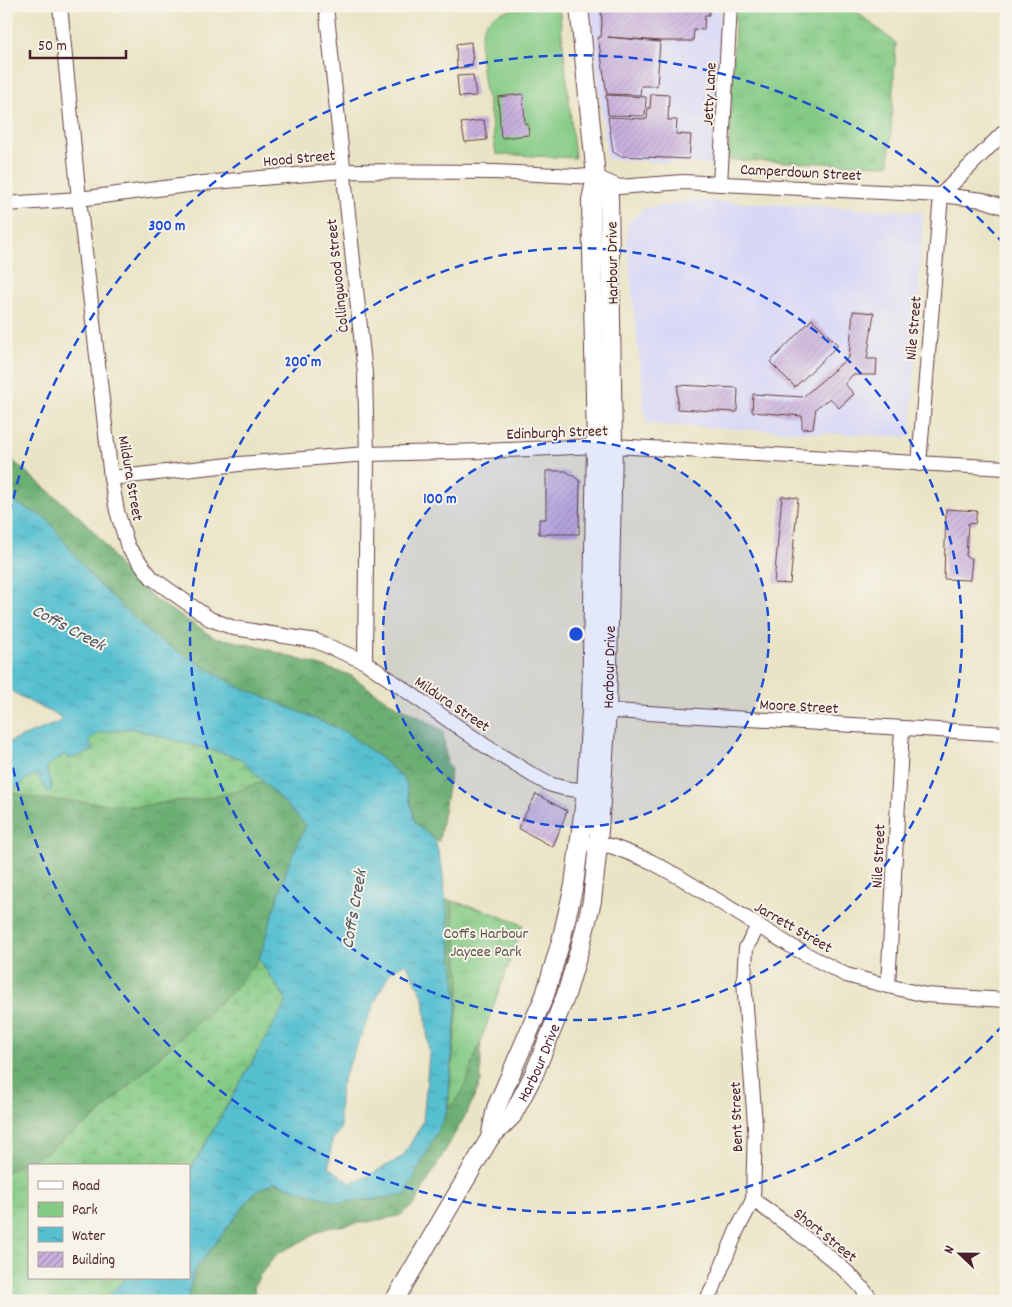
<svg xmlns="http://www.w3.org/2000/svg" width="1012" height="1307" viewBox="0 0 1012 1307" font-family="Dekko,sans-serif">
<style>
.built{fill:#d7d7f8}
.grass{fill:#85cb86;stroke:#687558}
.forest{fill:url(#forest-crowns);stroke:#5b674f}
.wetland{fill:url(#wetland-marsh);stroke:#687558}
.park{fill:url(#park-tufts);stroke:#687558}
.water{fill:url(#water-ripples);stroke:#50707e;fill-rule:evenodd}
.building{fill:url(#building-hatch)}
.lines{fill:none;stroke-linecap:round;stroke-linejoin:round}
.minor-casing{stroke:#623d42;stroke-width:16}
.tertiary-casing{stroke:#623d42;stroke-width:20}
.minor{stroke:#fff;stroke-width:14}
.tertiary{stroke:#fff;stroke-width:18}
.ring{fill:none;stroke:#1d4ed8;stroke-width:2.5;stroke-dasharray:9 6}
.labels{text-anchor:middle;stroke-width:4;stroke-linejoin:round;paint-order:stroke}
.street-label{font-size:16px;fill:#4a1f2b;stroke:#f7f3e8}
.park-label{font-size:16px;fill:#5c5346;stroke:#f7f3e8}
.water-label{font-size:18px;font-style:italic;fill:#4e5765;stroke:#f7f3e8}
.centre{fill:#1d4ed8;stroke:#f7f3e8;stroke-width:2.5}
.ring-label{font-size:15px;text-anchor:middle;font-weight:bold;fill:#1d4ed8;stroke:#f7f3e8;stroke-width:4;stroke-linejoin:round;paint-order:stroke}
</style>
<defs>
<pattern id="forest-crowns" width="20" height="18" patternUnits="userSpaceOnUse" patternTransform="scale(1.25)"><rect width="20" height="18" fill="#6caf73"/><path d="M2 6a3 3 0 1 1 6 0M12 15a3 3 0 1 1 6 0" fill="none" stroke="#5b8e5f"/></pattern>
<pattern id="wetland-marsh" width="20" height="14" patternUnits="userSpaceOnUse" patternTransform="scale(1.25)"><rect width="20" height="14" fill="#85cb86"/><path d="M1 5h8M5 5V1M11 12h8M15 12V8" fill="none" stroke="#74ae74"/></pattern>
<pattern id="park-tufts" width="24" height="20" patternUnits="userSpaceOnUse" patternTransform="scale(1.25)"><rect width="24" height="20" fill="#85cb86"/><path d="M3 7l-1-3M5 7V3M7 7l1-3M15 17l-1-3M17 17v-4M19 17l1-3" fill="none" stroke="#74ae74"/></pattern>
<pattern id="water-ripples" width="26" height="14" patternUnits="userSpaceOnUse" patternTransform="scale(1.25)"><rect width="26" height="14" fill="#56c0d1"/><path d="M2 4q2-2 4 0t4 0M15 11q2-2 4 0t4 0" fill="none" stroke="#499baa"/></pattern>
<pattern id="building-hatch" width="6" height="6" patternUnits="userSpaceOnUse" patternTransform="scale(1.25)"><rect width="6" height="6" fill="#c7aedd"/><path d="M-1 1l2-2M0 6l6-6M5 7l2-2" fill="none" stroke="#ac95be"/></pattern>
</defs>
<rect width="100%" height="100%" fill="#f7f3e8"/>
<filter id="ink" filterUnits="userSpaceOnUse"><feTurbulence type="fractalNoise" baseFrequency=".02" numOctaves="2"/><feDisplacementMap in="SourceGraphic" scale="10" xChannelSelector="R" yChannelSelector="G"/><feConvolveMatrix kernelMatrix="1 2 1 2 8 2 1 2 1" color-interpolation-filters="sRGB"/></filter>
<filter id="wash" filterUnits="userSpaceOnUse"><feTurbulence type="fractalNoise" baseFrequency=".0096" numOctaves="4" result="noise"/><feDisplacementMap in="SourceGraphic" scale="20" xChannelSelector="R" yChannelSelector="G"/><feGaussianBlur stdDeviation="1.12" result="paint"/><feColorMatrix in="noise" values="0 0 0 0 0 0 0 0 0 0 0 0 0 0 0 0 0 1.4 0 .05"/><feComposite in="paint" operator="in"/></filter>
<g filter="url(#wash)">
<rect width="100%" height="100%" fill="#eae4c6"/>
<!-- built -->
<g class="built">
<path d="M 590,6 L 721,6 L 715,165 L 607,159 Z"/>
<path d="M 692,200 L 923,212 L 911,437 L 737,429 L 646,424 L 627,243 L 627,224 L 645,208 L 678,203 Z"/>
</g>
<!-- grass -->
<path class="grass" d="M 548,6 L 559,6 L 575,158 L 496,154 L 488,100 C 483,88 483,74 481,61 C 475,5 505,11 548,6 Z"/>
<!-- forest -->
<g class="forest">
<path d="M 6,455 L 81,518 L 101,539 L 121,569 L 157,601 L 214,637 L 260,647 L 350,675 L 389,702 L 416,715 L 443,731 L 447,765 L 451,769 L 439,841 L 435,840 L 415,823 L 405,779 L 383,760 L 344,731 L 233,684 L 154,637 L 93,579 L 47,520 L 6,498 Z"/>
<path d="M 263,781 L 306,825 L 288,865 L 259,959 L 232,992 L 172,1045 L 98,1115 L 42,1155 L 6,1172 L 6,791 L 35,798 L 131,806 L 151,805 L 172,801 L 195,800 L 234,792 Z"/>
<path d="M 445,899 L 490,912 L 483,944 L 480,980 L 481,1082 L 468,1111 L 414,1205 L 399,1216 L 367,1222 L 327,1228 L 277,1254 L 260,1275 L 254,1287 L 256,1301 L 187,1301 L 194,1271 L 254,1193 L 274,1182 L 340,1203 L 405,1195 L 457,1000 Z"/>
</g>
<!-- wetland -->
<g class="wetland">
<path d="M 131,728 L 240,758 L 263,781 L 234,792 L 195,800 L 172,801 L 151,805 L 131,806 L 35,798 L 11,792 L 26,779 L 36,774 L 49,792 L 52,786 L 45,767 L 65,754 L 93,751 L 88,740 L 98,733 Z"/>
<path d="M 259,959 L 287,1001 L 189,1172 L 189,1166 L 29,1166 L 29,1278 L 127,1278 L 102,1301 L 6,1301 L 6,1172 L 42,1155 L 98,1115 L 172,1045 L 232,992 Z"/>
</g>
<!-- park -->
<g class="park">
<path d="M 736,6 L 849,6 L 896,43 L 889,165 L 728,160 Z"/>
<path d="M 452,901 L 490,912 L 523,925 L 462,1092 L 448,1109 L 460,981 Z"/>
</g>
<!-- water -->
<path class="water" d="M 6,498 L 47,519 L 93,579 L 154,637 L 233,684 L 344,731 L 383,760 L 405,780 L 415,823 L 435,840 L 442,867 L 457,1000 L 447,1112 L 405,1195 L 340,1203 L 274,1182 L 254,1193 L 194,1271 L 187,1301 L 102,1301 L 127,1278 L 189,1278 L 189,1172 L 287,1001 L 259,959 L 288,865 L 306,825 L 240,758 L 131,728 L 98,733 L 89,740 L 93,751 L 69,759 L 65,754 L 46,767 L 52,787 L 49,793 L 36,774 L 26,779 L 11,792 L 6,791 L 6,743 L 62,721 L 59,716 L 34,704 L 6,688 ZM 406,963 L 424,998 L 429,1054 L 423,1122 L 403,1156 L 370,1175 L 351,1183 L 329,1167 L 332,1141 L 341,1127 L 339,1115 L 341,1084 L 375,1002 L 390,972 Z"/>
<g id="blocks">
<!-- building -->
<g class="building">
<path d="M 599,6 L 709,6 L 709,15 L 705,15 L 704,30 L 694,29 L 693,41 L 661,41 L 608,37 L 660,42 L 657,86 L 641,86 L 640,95 L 607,94 L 598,37 L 601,37 L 602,23 L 601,11 L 599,11 Z"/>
<path d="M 471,42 L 473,66 L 457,68 L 456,44 Z"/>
<path d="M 473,75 L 476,96 L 459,97 L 457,76 Z"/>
<path d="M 523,94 L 525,124 L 528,124 L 529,135 L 501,138 L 498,97 Z"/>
<path d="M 651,94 L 669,95 L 668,120 L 677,120 L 676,134 L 691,135 L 689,159 L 620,156 L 613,152 L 608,117 L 647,119 L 648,108 L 650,108 Z"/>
<path d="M 606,95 L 646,97 L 645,116 L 608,115 Z"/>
<path d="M 484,120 L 487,140 L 465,142 L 461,123 Z"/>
<path d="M 853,311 L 874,313 L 867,359 L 877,359 L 876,375 L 852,375 L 845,384 L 854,394 L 839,408 L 830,398 L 816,408 L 813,428 L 802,429 L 802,416 L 752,412 L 753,394 L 803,397 L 849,357 Z"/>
<path d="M 812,319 L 838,345 L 795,387 L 770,362 Z"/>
<path d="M 678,385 L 738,388 L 737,412 L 677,409 Z"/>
<path d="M 546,471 L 566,471 L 580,481 L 579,534 L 539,534 L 539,519 L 546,519 Z"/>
<path d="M 782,496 L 798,498 L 790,584 L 774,583 Z"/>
<path d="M 946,509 L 977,511 L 975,524 L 968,523 L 966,557 L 972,558 L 970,580 L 944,579 Z"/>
<path d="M 536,794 L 567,811 L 553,847 L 518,828 Z"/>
</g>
</g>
</g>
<g filter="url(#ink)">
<use href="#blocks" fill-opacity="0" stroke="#623d42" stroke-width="1"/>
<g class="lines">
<!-- minor casing -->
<g class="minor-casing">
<g id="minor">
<path d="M 60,6 L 79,199 L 111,478 L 117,511 L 128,547 L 152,578 L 210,619 L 234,628 L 316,641 L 365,662 L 487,747 L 534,776 L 549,784 L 563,788 L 586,791"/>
<path d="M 326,6 L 365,374 L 367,454 L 365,662"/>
<path d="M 720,184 L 730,6"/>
<path d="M 6,204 L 79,199 L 203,183 L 343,171 L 495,172 L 596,177 L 619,187 L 683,182 L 941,195 L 983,200 L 1006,208"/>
<path d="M 919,464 L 941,195 L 1006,130"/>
<path d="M 111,478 L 239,464 L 367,454 L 485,451 L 596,446 L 613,446 L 1006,468"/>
<path d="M 597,710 L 1006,734"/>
<path d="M 579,843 L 611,846 L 650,861 L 681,878 L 796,949 L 846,975 L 888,986 L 926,995 L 1006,1000"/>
<path d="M 888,986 L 902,728"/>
<path d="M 753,1200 C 774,1214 793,1229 813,1244 C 834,1261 856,1277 872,1301"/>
<path d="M 706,1301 L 714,1286 L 737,1230 L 753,1200 L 755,1124 L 744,981 L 746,948 L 758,926"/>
</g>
</g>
<!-- tertiary casing -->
<g class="tertiary-casing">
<g id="tertiary">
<path d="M 490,1138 L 496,1108 L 545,995 L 561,941 L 574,885 L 586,791 L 591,709 L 596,446 L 591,200 L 596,177 L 579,6"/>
<path id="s1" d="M 394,1301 L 490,1138 L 512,1116 L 534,1074 L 566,995 L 581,944 L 592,901 L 598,845 L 607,711 L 613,446 L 609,196 L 596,177"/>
</g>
</g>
<!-- minor -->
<use href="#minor" class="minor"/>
<!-- tertiary -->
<use href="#tertiary" class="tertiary"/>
</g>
</g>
<!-- distance rings -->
<circle cx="576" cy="634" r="193" fill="#1d4ed8" fill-opacity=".12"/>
<g class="ring">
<circle cx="576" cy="634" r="193"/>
<circle cx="576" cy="634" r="386"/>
<path d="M1003 1025A579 579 0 0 1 7 740M7 528A579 579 0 0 1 1003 243"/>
</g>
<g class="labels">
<!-- street labels -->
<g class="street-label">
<text transform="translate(708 94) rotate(-87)" y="6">Jetty Lane</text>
<text transform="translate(299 157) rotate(-5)" y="6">Hood Street</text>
<text transform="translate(801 171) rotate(3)" y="6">Camperdown Street</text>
<text transform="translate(611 263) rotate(-91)" y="6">Harbour Drive</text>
<text transform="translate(336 276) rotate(-96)" y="6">Collingwood Street</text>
<text transform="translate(912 328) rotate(-85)" y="6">Nile Street</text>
<text transform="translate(557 431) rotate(-2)" y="6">Edinburgh Street</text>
<text transform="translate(132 478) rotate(80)" y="6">Mildura Street</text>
<text dy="6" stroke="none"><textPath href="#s1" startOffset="685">Harbour Drive</textPath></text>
<text transform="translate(453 703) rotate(34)" y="6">Mildura Street</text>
<text transform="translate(799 705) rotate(3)" y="6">Moore Street</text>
<text transform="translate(877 856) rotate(-87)" y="6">Nile Street</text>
<text transform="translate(794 926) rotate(30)" y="6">Jarrett Street</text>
<text dy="6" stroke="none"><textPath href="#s1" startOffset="280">Harbour Drive</textPath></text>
<text transform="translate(735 1117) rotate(-92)" y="6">Bent Street</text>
<text transform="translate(826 1234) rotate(39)" y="6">Short Street</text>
</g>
<!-- park labels -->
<g class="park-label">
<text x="486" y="938">Coffs Harbour<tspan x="486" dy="18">Jaycee Park</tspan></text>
</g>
<!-- water labels -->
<g class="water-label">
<text transform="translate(69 627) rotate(28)" y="6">Coffs Creek</text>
<text transform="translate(353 909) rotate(-80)" y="6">Coffs Creek</text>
</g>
</g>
<circle cx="576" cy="634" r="8" class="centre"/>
<g class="ring-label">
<text x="167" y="230">300 m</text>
<text x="303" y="366">200 m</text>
<text x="440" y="503">100 m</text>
</g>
<!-- margin -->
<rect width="1012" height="1307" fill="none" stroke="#f7f3e8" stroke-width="25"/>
<!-- legend -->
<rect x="28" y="1164" width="162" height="115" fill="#f7f3e8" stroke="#b29e9c"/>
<rect x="38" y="1181" width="25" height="8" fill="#ffffff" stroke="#b29e9c"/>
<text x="72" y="1190" font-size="15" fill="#4a1f2b">Road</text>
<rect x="38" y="1202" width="25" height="15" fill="url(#park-tufts)" stroke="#b29e9c"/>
<text x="72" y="1214" font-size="15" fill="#4a1f2b">Park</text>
<rect x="38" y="1227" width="25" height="15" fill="url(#water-ripples)" stroke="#b29e9c"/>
<text x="72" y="1240" font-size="15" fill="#4a1f2b">Water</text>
<rect x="38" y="1252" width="25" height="15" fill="url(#building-hatch)" stroke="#b29e9c"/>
<text x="72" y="1264" font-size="15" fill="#4a1f2b">Building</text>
<!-- north arrow -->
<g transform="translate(960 1254) rotate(292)" stroke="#f7f3e8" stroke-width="4" paint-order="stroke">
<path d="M0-4L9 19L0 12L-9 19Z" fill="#4a1f2b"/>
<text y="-8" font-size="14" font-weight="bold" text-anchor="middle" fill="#4a1f2b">N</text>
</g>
<!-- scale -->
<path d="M30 50v8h96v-8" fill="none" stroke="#4a1f2b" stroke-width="2.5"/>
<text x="38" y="50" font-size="15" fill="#4a1f2b" stroke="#f7f3e8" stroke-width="4" paint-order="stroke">50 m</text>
</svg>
